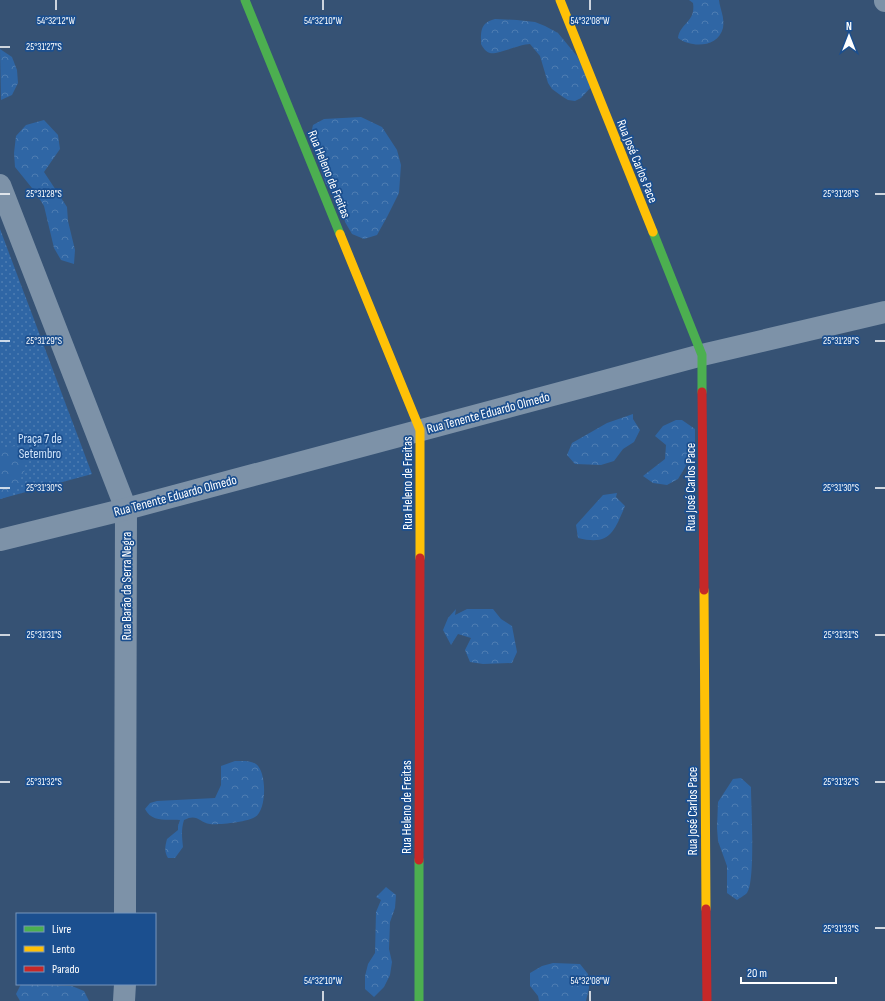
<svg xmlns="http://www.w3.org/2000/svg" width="885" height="1001" viewBox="0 0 885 1001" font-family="'Sofia Sans Condensed',sans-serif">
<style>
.green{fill:url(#green-dots)}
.forest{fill:url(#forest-crowns)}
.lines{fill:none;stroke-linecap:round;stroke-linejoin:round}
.street{stroke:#7d92a8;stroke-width:22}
.fast{stroke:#4caf50;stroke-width:9}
.slow{stroke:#ffc107;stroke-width:9}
.jam{stroke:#c62828;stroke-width:9}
.ticks{fill:none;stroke:#fff;stroke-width:1.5}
.labels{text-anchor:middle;stroke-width:3.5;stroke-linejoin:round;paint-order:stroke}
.street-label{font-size:13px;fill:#fff;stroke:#1b4f8f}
.park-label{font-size:13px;fill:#cfe3fa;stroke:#1b4f8f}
.ticks-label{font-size:10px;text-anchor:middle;fill:#fff;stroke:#1b4f8f;stroke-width:3.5;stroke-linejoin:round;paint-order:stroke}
</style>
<defs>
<pattern id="green-dots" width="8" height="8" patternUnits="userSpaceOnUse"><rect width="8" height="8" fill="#2f66a5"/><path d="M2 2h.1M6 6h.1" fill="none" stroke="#4e7db2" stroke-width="1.8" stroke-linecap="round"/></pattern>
<pattern id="forest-crowns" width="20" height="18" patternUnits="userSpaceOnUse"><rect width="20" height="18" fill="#2f66a5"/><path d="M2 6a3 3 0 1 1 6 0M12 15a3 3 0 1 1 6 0" fill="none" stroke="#4e7db2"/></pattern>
</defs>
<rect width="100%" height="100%" fill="#365274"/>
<!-- green -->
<path class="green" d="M 0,229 L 92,474 L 0,499 Z"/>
<!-- forest -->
<g class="forest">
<path d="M 689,0 L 719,0 C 720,9 725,18 723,28 C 718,48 691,48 678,38 C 680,23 696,22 693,3 Z"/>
<path d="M 495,19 L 517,20 L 535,22 L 545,26 L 558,33 L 577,56 L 592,86 L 581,98 L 575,101 L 568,100 L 563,97 L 552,89 L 548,83 L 540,56 L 530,44 C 520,44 497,55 490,53 C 486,52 483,48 481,44 C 481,31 480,23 495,19 Z"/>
<path d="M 0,49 L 12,57 L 17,70 L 18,83 L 12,95 L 1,100 Z"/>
<path d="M 361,117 L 382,127 L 397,150 L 401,165 L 399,193 L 387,217 L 377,235 L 364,239 L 352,234 L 345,222 L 342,208 L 326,184 L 310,138 L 313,125 L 324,119 Z"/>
<path d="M 44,120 L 58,135 L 60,149 L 44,172 L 67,207 L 68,221 L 75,250 L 74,264 L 61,260 L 54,248 L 44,206 L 36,193 L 15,167 L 14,153 L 16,136 L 26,125 Z"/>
<path d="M 633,414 L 633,419 L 640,430 L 634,442 L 623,449 L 614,461 L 601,465 L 575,464 L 567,455 L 572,443 L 607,423 Z"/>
<path d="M 676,420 L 682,420 L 695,429 L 695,443 L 692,456 L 678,479 L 667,485 L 653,483 L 643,476 L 665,459 L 666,445 L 655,436 L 663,426 Z"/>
<path d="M 25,445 L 25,470 L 12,495 L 0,499 L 0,448 Z"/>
<path d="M 617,493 L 616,497 L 625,506 C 614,532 610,546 578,538 L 576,525 L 603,495 Z"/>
<path d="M 456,609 L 455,615 L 467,609 L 493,609 L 501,619 L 512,626 L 517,652 L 512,663 L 483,664 L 470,662 L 465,650 L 471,638 L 458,634 L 451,645 L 443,630 L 448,618 Z"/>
<path d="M 235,761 C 241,761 250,760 256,764 C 267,772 267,810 255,817 C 248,822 218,825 210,824 C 199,822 197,813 184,820 C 181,830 182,837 183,847 L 175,858 L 168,858 C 164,851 165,847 167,839 L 178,830 L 178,826 L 180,820 C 167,819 152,823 145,809 L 150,803 L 157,801 L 215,798 L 221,785 L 221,766 Z"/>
<path d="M 741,778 L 751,787 C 751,804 756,882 747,893 C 745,895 740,898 737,900 L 727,893 L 727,866 L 718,841 L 717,828 L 718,802 L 733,779 Z"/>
<path d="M 386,887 L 396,895 L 395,908 L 390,922 L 389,949 L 392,962 L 390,975 L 384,987 L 374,997 L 365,989 L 365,976 L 368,964 L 375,953 L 376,912 L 381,900 L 376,897 Z"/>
<path d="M 553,963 L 580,964 L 588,974 L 589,988 L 586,1001 L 539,1001 L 538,996 L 530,986 L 530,973 L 542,966 Z"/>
<path d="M 21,984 L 72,986 L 84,991 L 89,1001 L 20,1001 L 16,994 Z"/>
</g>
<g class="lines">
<!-- street -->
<g class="street">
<path d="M 885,0 L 885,1"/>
<path d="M 0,185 L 126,509 L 125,914"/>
<path d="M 0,540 L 126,509 L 702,355 L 885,312"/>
<path d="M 124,1001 L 125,984"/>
</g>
<!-- fast -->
<g class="fast">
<path d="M 245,0 L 340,234"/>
<path d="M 653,232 L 702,355 L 702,392"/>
<path d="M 419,1001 L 419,860"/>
</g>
<!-- slow -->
<g class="slow">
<path d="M 560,0 L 653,232"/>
<path d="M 340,234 L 420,430 L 420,558"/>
<path d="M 704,590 L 706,909"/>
</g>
<!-- jam -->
<g class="jam">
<path d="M 702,392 L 704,590"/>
<path d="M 419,860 L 420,558"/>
<path d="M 706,909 L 707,1001"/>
</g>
</g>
<!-- ticks -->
<path class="ticks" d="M 56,0 L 56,10M 323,0 L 323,10M 590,0 L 590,10M 0,47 L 10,47M 0,194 L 10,194M 875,194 L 885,194M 0,341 L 10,341M 875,341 L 885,341M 0,488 L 10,488M 875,488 L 885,488M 0,635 L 10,635M 875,635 L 885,635M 0,782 L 10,782M 875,782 L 885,782M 875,928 L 885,928M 323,991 L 323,1001M 590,991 L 590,1001"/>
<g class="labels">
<!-- street labels -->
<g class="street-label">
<text transform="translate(638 161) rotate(68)" y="5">Rua José Carlos Pace</text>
<text transform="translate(330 174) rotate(68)" y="5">Rua Heleno de Freitas</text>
<text transform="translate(488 412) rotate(-15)" y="5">Rua Tenente Eduardo Olmedo</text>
<text transform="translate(407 483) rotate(-90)" y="5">Rua Heleno de Freitas</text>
<text transform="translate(690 487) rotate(-90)" y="5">Rua José Carlos Pace</text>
<text transform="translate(175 495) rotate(-15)" y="5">Rua Tenente Eduardo Olmedo</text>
<text transform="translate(126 586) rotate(-90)" y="5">Rua Barão da Serra Negra</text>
<text transform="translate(406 807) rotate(-90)" y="5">Rua Heleno de Freitas</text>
<text transform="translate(692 811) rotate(-90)" y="5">Rua José Carlos Pace</text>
</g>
<!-- park labels -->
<g class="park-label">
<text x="40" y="443">Praça 7 de<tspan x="40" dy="15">Setembro</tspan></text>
</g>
</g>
<g class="ticks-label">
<text x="56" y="24">54°32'12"W</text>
<text x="323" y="24">54°32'10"W</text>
<text x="590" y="24">54°32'08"W</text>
<text x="44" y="50">25°31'27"S</text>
<text x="44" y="197">25°31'28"S</text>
<text x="841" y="197">25°31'28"S</text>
<text x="44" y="344">25°31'29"S</text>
<text x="841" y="344">25°31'29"S</text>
<text x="44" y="491">25°31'30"S</text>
<text x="841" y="491">25°31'30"S</text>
<text x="44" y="638">25°31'31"S</text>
<text x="841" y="638">25°31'31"S</text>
<text x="44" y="785">25°31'32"S</text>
<text x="841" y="785">25°31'32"S</text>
<text x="841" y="932">25°31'33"S</text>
<text x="323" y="984">54°32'10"W</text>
<text x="590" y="984">54°32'08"W</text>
</g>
<!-- legend -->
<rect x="16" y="913" width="140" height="72" fill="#1b4f8f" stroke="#7695bc"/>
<rect x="24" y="926" width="20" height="6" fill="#4caf50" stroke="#7695bc"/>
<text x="52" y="933" font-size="12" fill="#ffffff">Livre</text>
<rect x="24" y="946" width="20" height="6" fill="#ffc107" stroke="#7695bc"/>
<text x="52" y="953" font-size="12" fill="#ffffff">Lento</text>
<rect x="24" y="966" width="20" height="6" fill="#c62828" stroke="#7695bc"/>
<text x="52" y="973" font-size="12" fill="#ffffff">Parado</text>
<!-- north arrow -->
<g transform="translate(849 36)" stroke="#1b4f8f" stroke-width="3" paint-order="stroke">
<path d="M0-3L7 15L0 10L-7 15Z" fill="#ffffff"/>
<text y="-6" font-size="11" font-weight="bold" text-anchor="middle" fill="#ffffff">N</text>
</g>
<!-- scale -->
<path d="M741 977v6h95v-6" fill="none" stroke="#ffffff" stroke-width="2"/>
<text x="747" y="977" font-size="12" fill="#ffffff" stroke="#1b4f8f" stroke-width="3" paint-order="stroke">20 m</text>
</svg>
